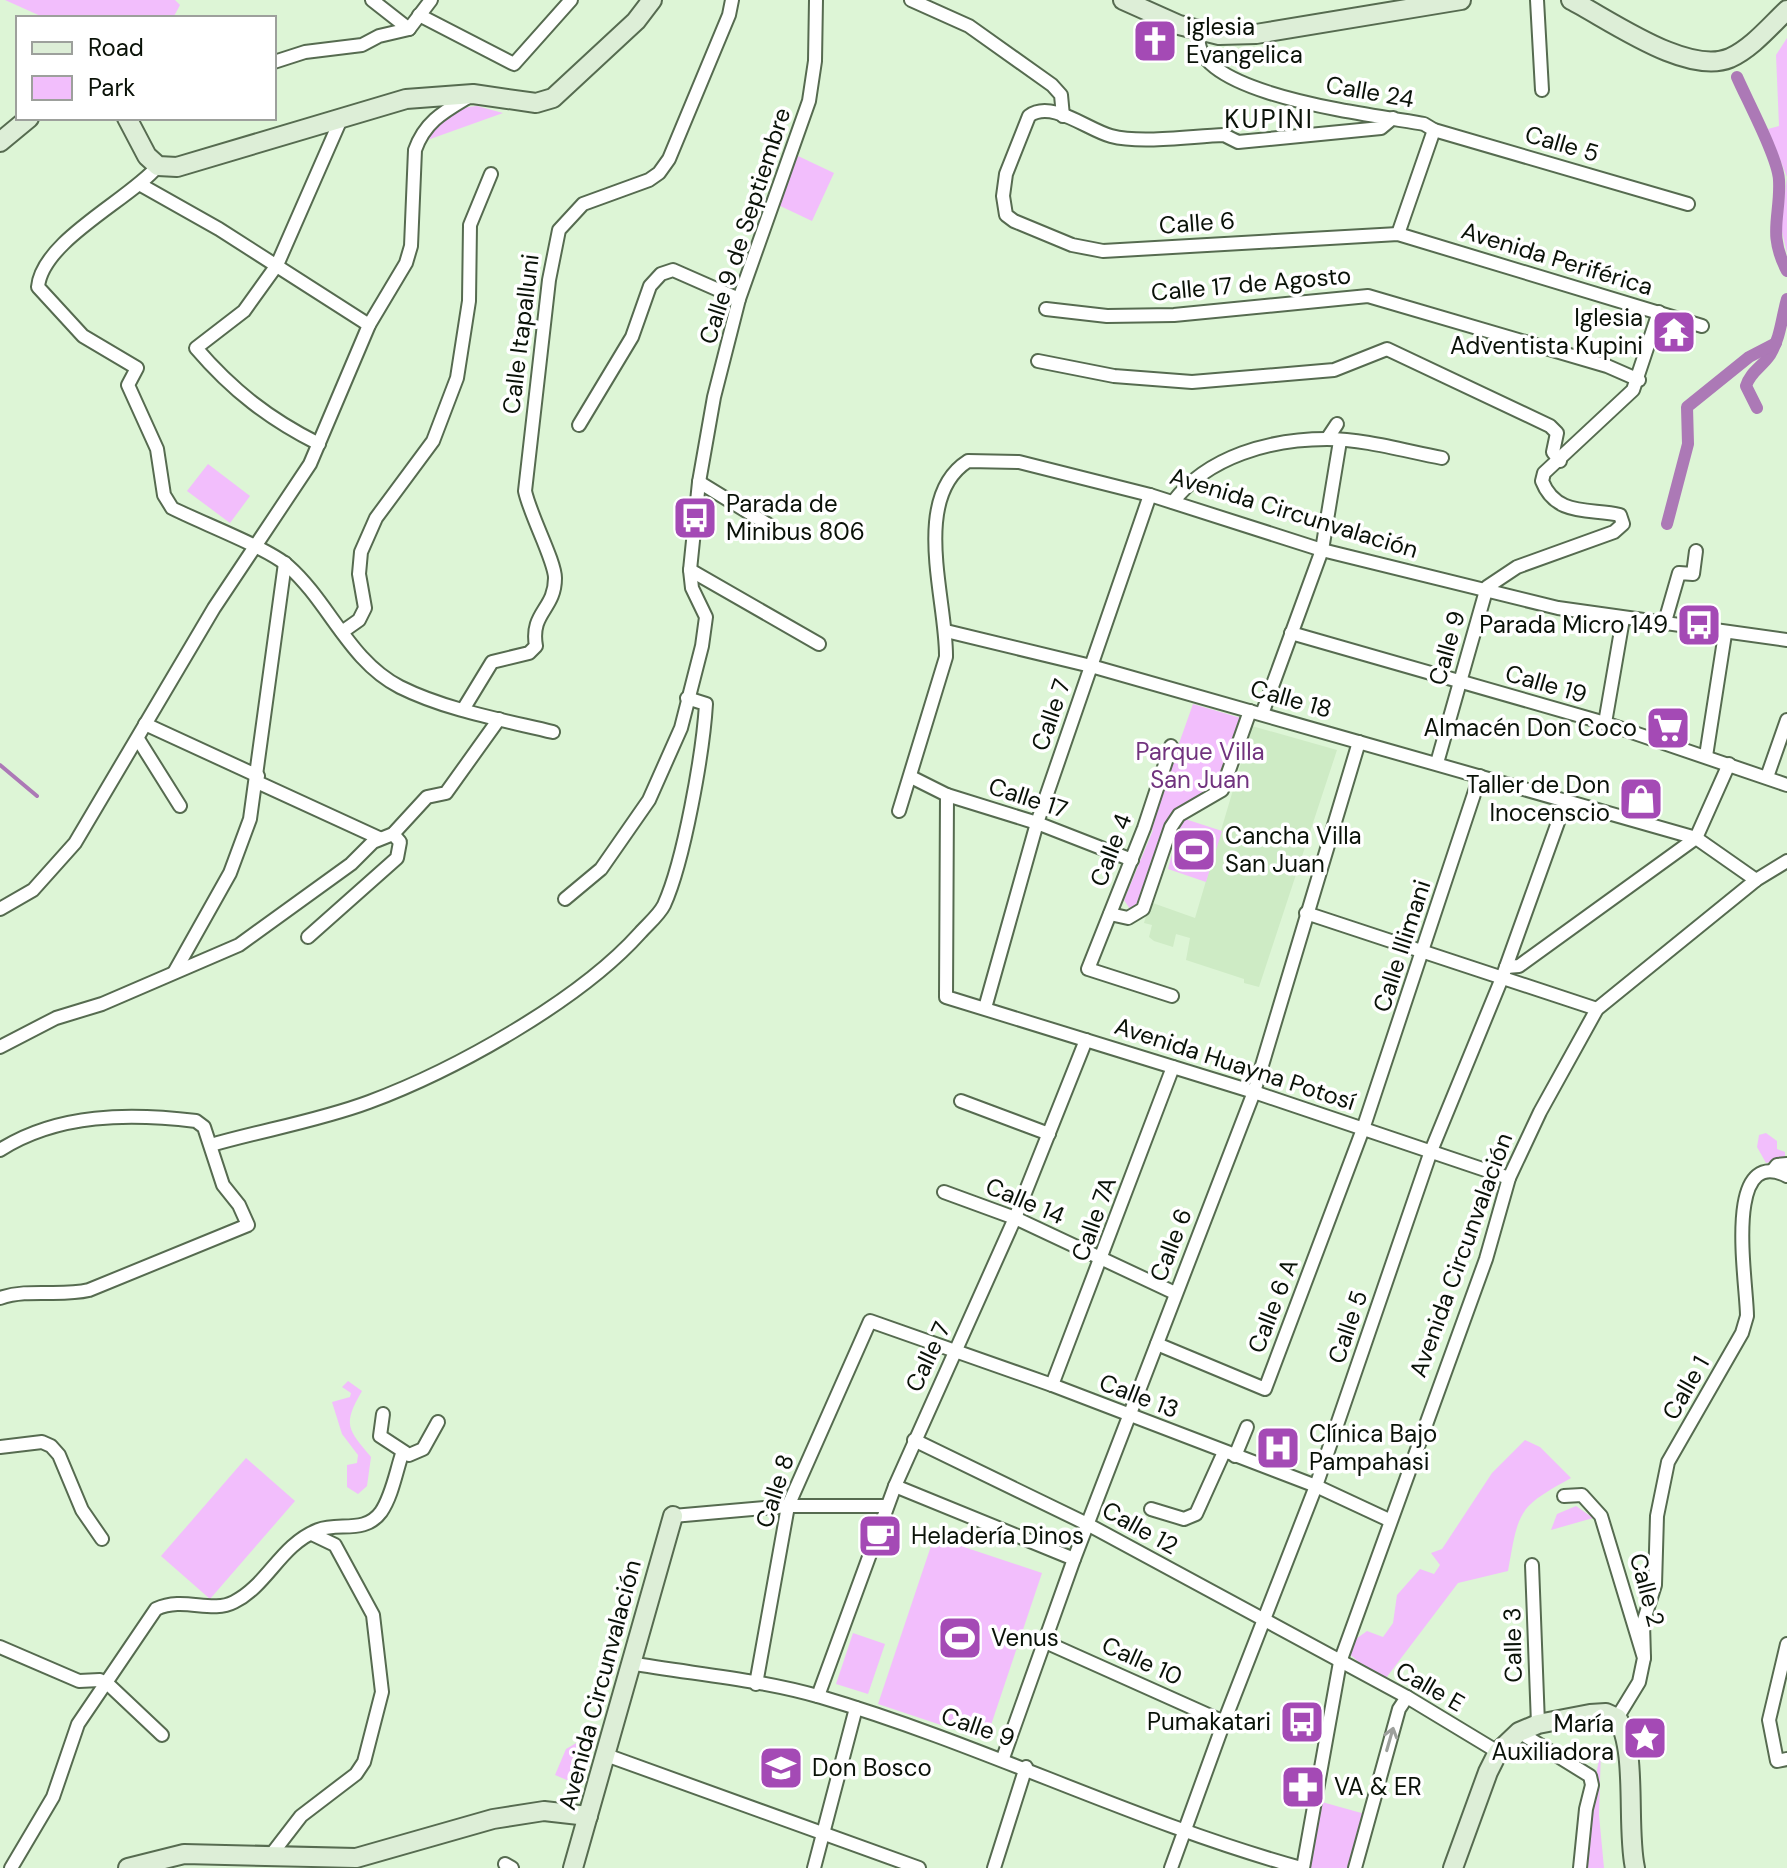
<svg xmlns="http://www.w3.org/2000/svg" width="1787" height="1868" viewBox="0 0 1787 1868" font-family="'DM Sans',sans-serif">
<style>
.built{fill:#ceebc5}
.green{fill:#f2befc}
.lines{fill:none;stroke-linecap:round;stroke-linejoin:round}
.stream{stroke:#ac79b6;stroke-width:4}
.canal{stroke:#ac79b6;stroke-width:12}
.street-casing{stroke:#566b50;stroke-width:16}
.secondary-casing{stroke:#566b50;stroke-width:22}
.street{stroke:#fff;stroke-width:12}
.secondary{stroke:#ddeed7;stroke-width:18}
.oneway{stroke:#9da09c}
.labels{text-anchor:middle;stroke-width:7;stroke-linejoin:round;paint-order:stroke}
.poi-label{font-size:24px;fill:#0a1208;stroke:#fff;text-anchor:start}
.street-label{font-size:24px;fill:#0a1208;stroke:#fff}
.park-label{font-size:24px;fill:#71337e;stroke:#fff}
.neighbourhood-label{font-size:26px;letter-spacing:2px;fill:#0a1208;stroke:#fff}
</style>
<rect width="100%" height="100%" fill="#ddf5d6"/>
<!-- built -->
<path class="built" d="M 1252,726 L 1337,750 L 1259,987 L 1244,983 L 1244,979 L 1186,960 L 1190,938 L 1176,934 L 1173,947 L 1154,941 L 1149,937 L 1152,925 L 1144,923 L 1150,902 L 1195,918 Z"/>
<!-- green -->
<g class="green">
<path d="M 5,0 L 175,0 L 180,5 L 173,18 L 45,18 Z"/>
<path d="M 1787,38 L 1787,253 L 1781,227 L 1787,177 L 1768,129 L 1779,126 L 1776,55 Z"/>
<path d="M 477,106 L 503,113 L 408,147 C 426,113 440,110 477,106 Z"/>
<path d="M 798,156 L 834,173 L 812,221 L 776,204 Z"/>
<path d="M 208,464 L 250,496 L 230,523 L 187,491 Z"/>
<path d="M 1193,704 L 1241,718 L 1225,782 L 1181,809 L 1137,904 L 1130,909 L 1124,900 L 1153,830 L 1149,828 Z"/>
<path d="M 1182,818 L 1222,831 L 1206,882 L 1168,869 Z"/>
<path d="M 1766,1133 L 1777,1141 L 1777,1149 L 1785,1152 L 1785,1158 L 1766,1163 L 1757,1147 L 1759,1135 Z"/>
<path d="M 348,1381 L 362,1391 C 342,1425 348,1429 371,1457 L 367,1486 L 358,1494 L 347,1487 L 347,1465 L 357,1463 L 358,1455 L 342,1434 L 332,1402 L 350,1397 L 351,1393 L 342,1387 Z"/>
<path d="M 1525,1440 L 1540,1447 L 1571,1478 C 1517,1508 1519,1510 1508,1571 L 1458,1583 L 1383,1682 L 1348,1653 L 1353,1641 L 1367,1631 L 1383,1637 L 1393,1623 L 1397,1595 L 1420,1569 L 1434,1574 L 1440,1565 L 1431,1553 L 1442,1549 L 1492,1473 Z"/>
<path d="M 246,1458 L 295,1501 L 210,1599 L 161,1556 Z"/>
<path d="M 1576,1506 L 1593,1518 L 1551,1530 L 1557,1514 Z"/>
<path d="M 934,1537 L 1042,1573 L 986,1740 L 878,1704 Z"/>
<path d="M 853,1633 L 885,1644 L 868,1694 L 836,1684 Z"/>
<path d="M 583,1739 L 595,1744 L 581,1786 L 555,1775 L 566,1749 Z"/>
<path d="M 1601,1749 L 1599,1815 L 1604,1868 L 1586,1868 L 1590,1807 Z"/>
<path d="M 1322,1802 L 1365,1814 L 1350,1868 L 1309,1868 Z"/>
</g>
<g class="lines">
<!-- stream -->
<path class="stream" d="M 0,765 L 37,796"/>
<!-- canal -->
<g class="canal">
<path d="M 1737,77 C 1747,100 1778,158 1779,180 C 1781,216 1767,233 1787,271"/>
<path d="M 1757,408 L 1746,386 C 1750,372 1762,367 1770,355 C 1781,336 1781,320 1787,299"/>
<path d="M 1667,524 L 1688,444 L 1687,407 L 1749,357 L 1776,343"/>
</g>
<!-- street casing -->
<g class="street-casing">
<g id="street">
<path d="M 372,0 L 409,29"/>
<path d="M 911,0 L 969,26 L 1052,85 L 1061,95 L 1063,116"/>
<path d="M 1537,0 L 1542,90"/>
<path d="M 419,15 L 514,64 L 571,0"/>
<path d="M 1200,31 C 1180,95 1383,116 1424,124 L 1434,130 L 1688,204"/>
<path d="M 274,62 L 305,52 L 362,45 L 379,36 L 409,29 L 431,0"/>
<path d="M 1393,118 L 1381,128 L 1238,142 L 1224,135 C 1192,136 1141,144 1111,136 C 1088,130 1051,99 1029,116 L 1006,174 L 1003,196 L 1006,215 L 1014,221 L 1072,245 L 1103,251 L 1398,234 L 1702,326"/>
<path d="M 158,166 C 129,200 42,241 38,287 L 83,336 L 137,368 L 128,385 L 157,449 L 164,495 L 172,508 C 199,522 268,548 288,566 C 329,602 349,661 400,687 C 446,710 503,720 553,732"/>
<path d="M 141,185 L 219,229 L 369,325"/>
<path d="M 1398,234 L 1434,130"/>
<path d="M 1046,309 L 1107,316 L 1174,315 L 1368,296 L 1607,366 L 1639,380"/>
<path d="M 1038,361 L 1114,376 L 1192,382 L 1334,370 L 1387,349 L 1550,426 L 1557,433 L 1553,452 L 1560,461"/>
<path d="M 579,425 L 632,337 L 650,286 L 661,274 L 673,270 L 739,299"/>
<path d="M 1327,439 L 1337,424"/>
<path d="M 319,444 C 269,419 232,390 196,348 L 244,311 L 277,265 L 341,119"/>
<path d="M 699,482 L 769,525"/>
<path d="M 1173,502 C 1208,456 1271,439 1327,439 C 1364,439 1405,451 1442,458"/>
<path d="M 690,570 L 819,644"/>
<path d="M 1664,625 L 1679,573 L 1693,574 L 1696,551"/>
<path d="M 946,631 L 1091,666 L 1696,838 L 1756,880"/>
<path d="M 342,632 L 359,620 L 365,608 L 359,574 L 361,552 L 376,518 L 433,441 L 457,378 L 469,301 L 470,225 L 491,174"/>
<path d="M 1291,633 L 1605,723 L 1787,785"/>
<path d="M 464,708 L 492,662 L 529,653 L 536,646 C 530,612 555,610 555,578 C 555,561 530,515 525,491 L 549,280 L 559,230 L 583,204 L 649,180 L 659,173 L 669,159 L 729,15 L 732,0"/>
<path d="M 1262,714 L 1322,550 L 1340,441"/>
<path d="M 1605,723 L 1623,619"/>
<path d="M 145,724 L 258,776"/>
<path d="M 138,739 L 180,806"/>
<path d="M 1171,746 L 1144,828 L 1088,969 L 1172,996"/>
<path d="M 1706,756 L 1725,634"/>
<path d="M 1437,763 L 1487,587 L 1517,567 L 1614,532 L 1623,524 L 1620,515 C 1590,508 1556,517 1542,481 L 1544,473 L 1633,390 L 1659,312"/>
<path d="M 911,777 L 947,795 L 1037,823 L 1132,860"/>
<path d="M 1767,777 L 1787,720"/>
<path d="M 257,782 L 379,838"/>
<path d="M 947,795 L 946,997 L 1254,1092 L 1509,1178"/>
<path d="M 899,811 L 946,657 C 947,601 910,498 968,461 L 1019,462 L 1150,495 L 1322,550 L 1558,608 L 1787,640"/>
<path d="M 565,899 L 601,869 L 649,800 L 681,728 L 702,646 L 706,617 L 692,588 L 690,570 L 699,482 L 714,397 L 739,299 L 809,101 L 815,61 L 816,0"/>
<path d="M 0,909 L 33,890 L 75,843 L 214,608 L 310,464 L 369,325 L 406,263 L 411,246 L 415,150 C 425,121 445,111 470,96"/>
<path d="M 1306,913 L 1597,1009"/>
<path d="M 1110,914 L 1128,918 L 1143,909 L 1171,827 L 1179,815 L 1222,790 L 1250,711"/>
<path d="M 308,937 L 397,858 L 400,842 L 393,834"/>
<path d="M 1506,967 L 1519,966 L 1696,838 L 1729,764"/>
<path d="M 175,971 L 230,873 L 250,819 L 285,563"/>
<path d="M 985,1008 L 1037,823 L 1150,495"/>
<path d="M 0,1047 L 56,1018 L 102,1004 L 239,945 L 351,864 L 373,842 L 393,834 L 427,797 L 446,793 L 499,719"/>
<path d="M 961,1101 L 1049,1134"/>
<path d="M 211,1145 C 263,1130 318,1121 369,1102 C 455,1070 579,1001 640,933 C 648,924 659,915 664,905 C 684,861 703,753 706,704 L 687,698"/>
<path d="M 0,1150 C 58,1113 130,1113 196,1121 L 204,1127 L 223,1185 L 239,1205 L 248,1225 L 89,1290 C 60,1297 29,1288 0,1298"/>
<path d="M 1773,1170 L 1777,1165 L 1787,1164"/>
<path d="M 944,1192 L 1015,1218 L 1175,1293"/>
<path d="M 1157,1344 L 1265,1389 L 1363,1129 L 1480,776"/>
<path d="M 1052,1385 L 1173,1067"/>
<path d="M 383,1414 L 380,1436 L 409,1455 L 423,1449 L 438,1422"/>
<path d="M 914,1440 L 1087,1524 L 1407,1697 L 1498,1752"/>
<path d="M 0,1447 L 42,1442 L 51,1446 L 59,1455 L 82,1510 L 102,1539"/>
<path d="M 1235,1456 L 1247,1427"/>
<path d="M 895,1486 L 1074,1559"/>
<path d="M 1564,1496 L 1582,1495 L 1601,1516 L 1644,1658 L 1639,1682 L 1617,1718"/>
<path d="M 1151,1509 L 1184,1519 L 1196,1514 L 1224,1452"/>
<path d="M 673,1516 L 788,1506 L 887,1506"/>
<path d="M 1532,1565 L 1538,1724"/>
<path d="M 1043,1641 L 1224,1722"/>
<path d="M 1787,1644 L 1769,1720 L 1777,1761 L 1787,1759"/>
<path d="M 0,1647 L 79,1681 L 100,1680 L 108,1684 L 162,1735"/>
<path d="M 1644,1658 L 1643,1623 L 1655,1585 L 1657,1516 L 1668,1462 L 1742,1333 L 1747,1316 C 1747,1283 1722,1144 1787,1176"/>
<path d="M 630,1663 C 692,1674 760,1679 821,1697 C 984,1745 1137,1823 1301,1868"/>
<path d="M 756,1684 L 788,1506 L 870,1321 L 1052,1385 L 1316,1486 L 1389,1520"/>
<path d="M 818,1696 L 895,1486 L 1015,1218 L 1086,1040"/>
<path d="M 1519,1732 L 1590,1776 L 1592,1785 L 1586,1809 L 1580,1868"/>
<path d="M 606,1755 L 919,1868"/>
<path d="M 1003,1758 L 1074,1559 L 1254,1092 L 1359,742"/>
<path d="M 271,1855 L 301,1816 L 356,1774 L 364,1762 L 382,1692 L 373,1615 L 335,1545 L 312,1534"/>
<path d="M 505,1864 L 512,1868"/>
<path d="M 11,1868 L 53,1797 L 78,1724 L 156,1609 C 184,1596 211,1614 234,1602 C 268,1585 280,1545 318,1530 C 339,1522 365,1534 381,1512 C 392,1496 396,1472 402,1454"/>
<path d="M 814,1868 L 856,1708"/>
<path d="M 994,1868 L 1026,1767"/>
<path d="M 1171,1868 L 1224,1722 L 1316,1486 L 1431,1151 L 1502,978 L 1566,800"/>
<path d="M 1303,1868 L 1340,1662 L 1486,1259 L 1509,1178 L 1540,1112 L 1597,1009 L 1756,880 L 1787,861"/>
<path d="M 1355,1868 L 1399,1709 L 1407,1697"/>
</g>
</g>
<!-- secondary casing -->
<g class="secondary-casing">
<g id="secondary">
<path d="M 1123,0 L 1179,25 L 1219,35 L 1256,34 L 1461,0"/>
<path d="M 1571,0 C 1610,20 1687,76 1730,58 C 1752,48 1770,26 1787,10"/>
<path d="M 127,118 L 147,156 L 158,166 L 177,167 L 406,99 L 473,94 L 536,103 L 553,98 L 636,21 L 652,0"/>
<path d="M 0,142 L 29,118"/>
<path d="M 128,1868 L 184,1854 L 356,1858 L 493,1819 L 544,1811 L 588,1816"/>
<path d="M 573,1868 L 673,1516"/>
<path d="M 1453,1868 L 1488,1772 L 1498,1752 L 1519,1732 L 1538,1724 L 1590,1714 L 1606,1713 L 1617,1718 C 1638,1748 1626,1828 1635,1868"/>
</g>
</g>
<!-- street -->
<use href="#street" class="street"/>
<!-- secondary -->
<use href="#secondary" class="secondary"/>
</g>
<!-- one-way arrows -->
<defs><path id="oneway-shaft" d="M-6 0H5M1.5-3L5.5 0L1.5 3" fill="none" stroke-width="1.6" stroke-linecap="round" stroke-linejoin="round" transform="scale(2)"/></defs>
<use class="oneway" href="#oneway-shaft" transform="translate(1390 1739) rotate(-74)"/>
<!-- icons -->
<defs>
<g id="church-square" transform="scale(2.3)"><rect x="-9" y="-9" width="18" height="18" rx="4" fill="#a44ab5" stroke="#fff"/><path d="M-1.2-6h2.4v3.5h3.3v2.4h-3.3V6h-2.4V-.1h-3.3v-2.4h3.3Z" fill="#fff"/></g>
<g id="temple-square" transform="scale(2.3)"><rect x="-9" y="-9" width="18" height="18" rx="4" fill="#a44ab5" stroke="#fff"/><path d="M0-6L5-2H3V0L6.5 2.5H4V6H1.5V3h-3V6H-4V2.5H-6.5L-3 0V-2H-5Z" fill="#fff"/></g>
<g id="bus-square" transform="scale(2.3)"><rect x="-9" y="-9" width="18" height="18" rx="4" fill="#a44ab5" stroke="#fff"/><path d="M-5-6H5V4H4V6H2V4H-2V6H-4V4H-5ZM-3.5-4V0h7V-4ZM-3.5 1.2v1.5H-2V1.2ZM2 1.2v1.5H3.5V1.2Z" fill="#fff"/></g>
<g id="supermarket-square" transform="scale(2.3)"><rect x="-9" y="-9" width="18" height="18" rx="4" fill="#a44ab5" stroke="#fff"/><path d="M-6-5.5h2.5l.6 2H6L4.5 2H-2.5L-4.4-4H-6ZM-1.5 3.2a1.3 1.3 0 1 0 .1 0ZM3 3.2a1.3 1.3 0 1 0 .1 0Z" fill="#fff"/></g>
<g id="shop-square" transform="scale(2.3)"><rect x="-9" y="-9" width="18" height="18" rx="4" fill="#a44ab5" stroke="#fff"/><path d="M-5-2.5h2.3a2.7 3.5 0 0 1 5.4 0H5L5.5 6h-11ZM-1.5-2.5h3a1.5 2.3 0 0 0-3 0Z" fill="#fff"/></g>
<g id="stadium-square" transform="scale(2.3)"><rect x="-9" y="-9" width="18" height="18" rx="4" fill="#a44ab5" stroke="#fff"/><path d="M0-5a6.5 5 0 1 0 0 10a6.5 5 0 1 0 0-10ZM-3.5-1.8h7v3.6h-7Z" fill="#fff"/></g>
<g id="hospital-square" transform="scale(2.3)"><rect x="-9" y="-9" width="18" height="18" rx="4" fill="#a44ab5" stroke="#fff"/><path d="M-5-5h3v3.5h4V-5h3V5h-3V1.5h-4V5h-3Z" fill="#fff"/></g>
<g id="cafe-square" transform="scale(2.3)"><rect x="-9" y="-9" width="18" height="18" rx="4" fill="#a44ab5" stroke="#fff"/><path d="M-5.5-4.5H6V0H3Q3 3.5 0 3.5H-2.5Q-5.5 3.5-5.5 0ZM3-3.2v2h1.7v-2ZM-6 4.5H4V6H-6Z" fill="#fff"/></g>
<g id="sight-square" transform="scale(2.3)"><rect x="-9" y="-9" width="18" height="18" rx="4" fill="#a44ab5" stroke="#fff"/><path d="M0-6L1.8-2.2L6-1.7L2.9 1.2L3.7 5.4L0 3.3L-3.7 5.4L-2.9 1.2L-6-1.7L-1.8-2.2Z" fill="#fff"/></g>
<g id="school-square" transform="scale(2.3)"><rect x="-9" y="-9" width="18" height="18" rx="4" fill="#a44ab5" stroke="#fff"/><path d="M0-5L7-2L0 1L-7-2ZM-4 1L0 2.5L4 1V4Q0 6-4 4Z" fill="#fff"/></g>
<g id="pharmacy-square" transform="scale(2.3)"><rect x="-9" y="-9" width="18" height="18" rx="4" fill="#a44ab5" stroke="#fff"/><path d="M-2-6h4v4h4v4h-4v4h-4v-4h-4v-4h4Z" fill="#fff"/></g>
</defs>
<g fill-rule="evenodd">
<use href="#church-square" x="1155" y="41"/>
<use href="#temple-square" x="1674" y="332"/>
<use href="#bus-square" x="695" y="518"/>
<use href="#bus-square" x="1699" y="625"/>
<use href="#supermarket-square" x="1668" y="728"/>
<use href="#shop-square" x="1641" y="799"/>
<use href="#stadium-square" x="1194" y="850"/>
<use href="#hospital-square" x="1278" y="1448"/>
<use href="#cafe-square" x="880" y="1536"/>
<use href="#stadium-square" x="960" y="1638"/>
<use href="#bus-square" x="1302" y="1722"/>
<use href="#sight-square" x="1645" y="1738"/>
<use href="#school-square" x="781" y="1768"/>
<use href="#pharmacy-square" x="1303" y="1787"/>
</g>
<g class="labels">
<!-- poi labels -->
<g class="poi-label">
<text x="1186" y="35">iglesia<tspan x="1186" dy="28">Evangelica</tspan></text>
<text x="1643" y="326" text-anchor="end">Iglesia<tspan x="1643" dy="28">Adventista Kupini</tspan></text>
<text x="726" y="512">Parada de<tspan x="726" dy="28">Minibus 806</tspan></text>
<text x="1668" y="633" text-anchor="end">Parada Micro 149</text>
<text x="1637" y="736" text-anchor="end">Almacén Don Coco</text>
<text x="1610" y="793" text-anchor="end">Taller de Don<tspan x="1610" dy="28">Inocenscio</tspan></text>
<text x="1225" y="844">Cancha Villa<tspan x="1225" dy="28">San Juan</tspan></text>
<text x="1309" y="1442">Clínica Bajo<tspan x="1309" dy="28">Pampahasi</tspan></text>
<text x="911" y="1544">Heladería Dinos</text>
<text x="991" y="1646">Venus</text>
<text x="1271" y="1730" text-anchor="end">Pumakatari</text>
<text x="1614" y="1732" text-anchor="end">María<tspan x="1614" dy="28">Auxiliadora</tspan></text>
<text x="812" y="1776">Don Bosco</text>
<text x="1334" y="1795">VA &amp; ER</text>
</g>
<!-- street labels -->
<g class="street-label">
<text transform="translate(1370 92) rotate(10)" y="8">Calle 24</text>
<text transform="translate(1562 144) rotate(16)" y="8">Calle 5</text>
<text transform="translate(1197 223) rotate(-4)" y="8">Calle 6</text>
<text transform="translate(745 226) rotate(-72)" y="8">Calle 9 de Septiembre</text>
<text transform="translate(1557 259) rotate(17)" y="8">Avenida Periférica</text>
<text transform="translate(1251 284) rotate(-5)" y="8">Calle 17 de Agosto</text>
<text transform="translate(521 334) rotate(-83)" y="8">Calle Itapalluni</text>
<text transform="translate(1294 513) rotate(17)" y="8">Avenida Circunvalación</text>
<text transform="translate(1447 648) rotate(-74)" y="8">Calle 9</text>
<text transform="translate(1546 684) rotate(16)" y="8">Calle 19</text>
<text transform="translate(1291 699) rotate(16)" y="8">Calle 18</text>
<text transform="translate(1051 715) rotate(-71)" y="8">Calle 7</text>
<text transform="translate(1028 798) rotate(18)" y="8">Calle 17</text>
<text transform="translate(1111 850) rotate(-69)" y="8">Calle 4</text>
<text transform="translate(1402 946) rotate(-72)" y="8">Calle Illimani</text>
<text transform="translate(1235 1064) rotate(18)" y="8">Avenida Huayna Potosí</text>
<text transform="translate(1025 1201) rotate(23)" y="8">Calle 14</text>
<text transform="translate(1094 1219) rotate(-70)" y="8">Calle 7A</text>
<text transform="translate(1171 1245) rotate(-69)" y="8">Calle 6</text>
<text transform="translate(1461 1255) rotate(-70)" y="8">Avenida Circunvalación</text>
<text transform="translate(1273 1306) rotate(-69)" y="8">Calle 6 A</text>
<text transform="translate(1348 1327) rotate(-71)" y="8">Calle 5</text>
<text transform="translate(928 1357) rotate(-65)" y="8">Calle 7</text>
<text transform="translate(1686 1388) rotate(-60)" y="8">Calle 1</text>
<text transform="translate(1139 1396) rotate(21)" y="8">Calle 13</text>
<text transform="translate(775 1491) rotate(-72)" y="8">Calle 8</text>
<text transform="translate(1140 1528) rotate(29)" y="8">Calle 12</text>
<text transform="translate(1647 1590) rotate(75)" y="8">Calle 2</text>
<text transform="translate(1513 1645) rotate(-91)" y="8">Calle 3</text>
<text transform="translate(1142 1661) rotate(24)" y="8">Calle 10</text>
<text transform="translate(600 1685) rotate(-75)" y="8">Avenida Circunvalación</text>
<text transform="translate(1430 1687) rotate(30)" y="8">Calle E</text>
<text transform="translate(978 1727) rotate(19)" y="8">Calle 9</text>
</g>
<!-- park labels -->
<g class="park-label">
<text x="1200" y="760">Parque Villa<tspan x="1200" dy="28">San Juan</tspan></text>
</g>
<!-- neighbourhood labels -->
<g class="neighbourhood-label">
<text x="1269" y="128">KUPINI</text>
</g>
</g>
<!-- legend -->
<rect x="16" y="16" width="260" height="104" fill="#ffffff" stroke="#9da09c" stroke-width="2"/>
<rect x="32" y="42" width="40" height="12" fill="#ddeed7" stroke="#9da09c" stroke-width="2"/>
<text x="88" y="56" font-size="24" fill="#0a1208">Road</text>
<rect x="32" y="76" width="40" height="24" fill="#f2befc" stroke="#9da09c" stroke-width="2"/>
<text x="88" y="96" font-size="24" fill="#0a1208">Park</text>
</svg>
